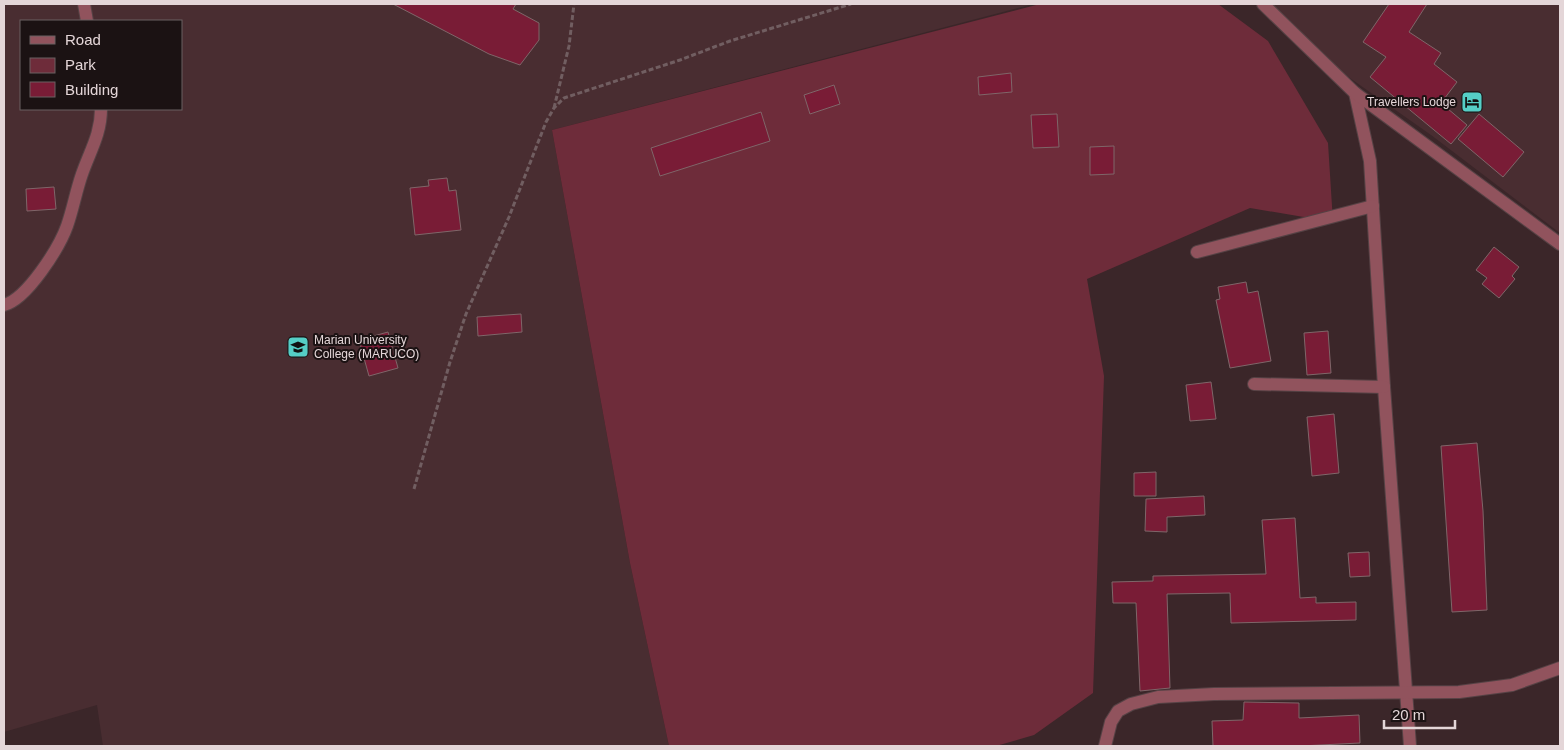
<svg xmlns="http://www.w3.org/2000/svg" width="1564" height="750" viewBox="0 0 1564 750" font-family="Helvetica,sans-serif">
<style>
.built{fill:#492d31;fill-rule:evenodd}
.green{fill:#6e2c3a}
.building{fill:#791c36;stroke:#7f6669}
.lines{fill:none;stroke-linecap:round;stroke-linejoin:round}
.service-casing{stroke:#564245;stroke-width:14}
.minor-casing{stroke:#564245;stroke-width:14}
.path{stroke:#715e61;stroke-width:3;stroke-dasharray:5 2.5;stroke-linecap:butt}
.service{stroke:#91535d;stroke-width:12}
.minor{stroke:#91535d;stroke-width:12}
.labels{text-anchor:middle;stroke-width:4;stroke-linejoin:round;paint-order:stroke}
.poi-label{font-size:12px;fill:#e4d6d8;stroke:#1b1213;text-anchor:end}
</style>
<rect width="100%" height="100%" fill="#3b2629"/>
<!-- built -->
<g class="built">
<path d="M 4,4 L 1033,4 L 552,130 L 630,563 L 669,746 L 103,746 L 97,705 L 4,732 ZM 21,21 L 181,21 L 181,109 L 21,109 Z"/>
<path d="M 1268,4 L 1560,4 L 1560,233 L 1431,135 L 1337,69 Z"/>
</g>
<!-- green -->
<path class="green" d="M 1040,4 L 1218,4 L 1268,41 L 1328,143 L 1333,222 L 1250,208 L 1087,279 L 1104,376 L 1093,693 L 1034,735 L 996,746 L 669,746 L 630,563 L 552,130 Z"/>
<!-- building -->
<g class="building">
<path d="M 393,4 L 516,4 L 513,9 L 539,23 L 539,40 L 520,65 L 489,54 Z"/>
<path d="M 1389,4 L 1427,4 L 1409,32 L 1441,53 L 1434,64 L 1457,82 L 1441,103 L 1467,125 L 1451,144 L 1370,77 L 1386,57 L 1363,42 Z"/>
<path d="M 1011,73 L 1012,92 L 979,95 L 978,77 Z"/>
<path d="M 834,85 L 840,104 L 810,114 L 804,95 Z"/>
<path d="M 761,112 L 770,141 L 660,176 L 651,148 Z"/>
<path d="M 1057,114 L 1059,147 L 1033,148 L 1031,115 Z"/>
<path d="M 1479,114 L 1524,152 L 1503,177 L 1458,139 Z"/>
<path d="M 1114,146 L 1114,174 L 1090,175 L 1090,147 Z"/>
<path d="M 447,178 L 449,191 L 456,190 L 461,230 L 415,235 L 410,188 L 429,186 L 428,180 Z"/>
<path d="M 54,187 L 56,209 L 27,211 L 26,189 Z"/>
<path d="M 1494,247 L 1519,267 L 1512,276 L 1515,279 L 1499,298 L 1482,284 L 1487,278 L 1476,270 Z"/>
<path d="M 1246,282 L 1248,293 L 1258,291 L 1271,361 L 1230,368 L 1216,300 L 1220,299 L 1218,287 Z"/>
<path d="M 521,314 L 522,332 L 478,336 L 477,317 Z"/>
<path d="M 1328,331 L 1331,373 L 1307,375 L 1304,333 Z"/>
<path d="M 388,332 L 398,368 L 369,376 L 359,340 Z"/>
<path d="M 1211,382 L 1216,419 L 1190,421 L 1186,385 Z"/>
<path d="M 1334,414 L 1339,473 L 1312,476 L 1307,417 Z"/>
<path d="M 1477,443 L 1483,511 L 1487,610 L 1452,612 L 1441,446 Z"/>
<path d="M 1156,472 L 1156,496 L 1134,496 L 1134,473 Z"/>
<path d="M 1204,496 L 1205,515 L 1167,517 L 1167,532 L 1145,531 L 1146,499 Z"/>
<path d="M 1295,518 L 1300,598 L 1316,597 L 1316,603 L 1356,602 L 1356,620 L 1231,623 L 1230,593 L 1167,594 L 1170,688 L 1140,691 L 1136,603 L 1113,603 L 1112,582 L 1153,581 L 1153,576 L 1266,574 L 1262,520 Z"/>
<path d="M 1369,552 L 1370,576 L 1350,577 L 1348,553 Z"/>
<path d="M 1244,702 L 1299,703 L 1299,718 L 1359,715 L 1360,743 L 1300,746 L 1213,746 L 1212,721 L 1243,720 Z"/>
</g>
<g class="lines">
<!-- service casing -->
<g class="service-casing">
<g id="service">
<path d="M 84,4 L 87,21"/>
<path d="M 4,305 C 27,299 59,248 67,226 C 73,209 76,191 82,174 C 90,151 101,134 101,109"/>
</g>
</g>
<!-- minor casing -->
<g class="minor-casing">
<g id="minor">
<path d="M 1263,4 L 1355,93 L 1370,161 L 1384,387 L 1410,746"/>
<path d="M 1355,93 L 1560,244"/>
<path d="M 1197,252 L 1373,206"/>
<path d="M 1254,384 L 1384,387"/>
<path d="M 1105,746 L 1111,722 L 1118,711 L 1131,704 L 1158,697 L 1214,694 L 1459,692 L 1512,685 L 1560,668"/>
</g>
</g>
<!-- path -->
<g class="path">
<path d="M 554,108 L 569,46 L 574,4"/>
<path d="M 414,489 L 450,362 L 466,314 L 509,217 L 546,122 L 554,108 L 564,98 L 680,60 L 730,41 L 851,4"/>
</g>
<!-- service -->
<use href="#service" class="service"/>
<!-- minor -->
<use href="#minor" class="minor"/>
</g>
<!-- icons -->
<defs>
<g id="hotel-square" transform="scale(1.125)"><rect x="-9" y="-9" width="18" height="18" rx="4" fill="#55cec6" stroke="#1b1213"/><path d="M-6-4.5h1.5V1H6V5H4.5V3h-9V5H-6ZM-4 0a1.8 1.8 0 1 1 3.6 0ZM.5 0V-2.5h3Q6-2.5 6 0Z" fill="#111"/></g>
<g id="university-square" transform="scale(1.125)"><rect x="-9" y="-9" width="18" height="18" rx="4" fill="#55cec6" stroke="#1b1213"/><path d="M0-5L7-2L0 1L-7-2ZM-4 1L0 2.5L4 1V4Q0 6-4 4Z" fill="#111"/></g>
</defs>
<g fill-rule="evenodd">
<use href="#hotel-square" x="1472" y="102"/>
<use href="#university-square" x="298" y="347"/>
</g>
<g class="labels">
<!-- poi labels -->
<g class="poi-label">
<text x="1456" y="106">Travellers Lodge</text>
<text x="314" y="344" text-anchor="start">Marian University<tspan x="314" dy="14">College (MARUCO)</tspan></text>
</g>
</g>
<!-- border -->
<rect width="1564" height="750" fill="none" stroke="#e4d6d8" stroke-width="10"/>
<!-- legend -->
<rect x="20" y="20" width="162" height="90" fill="#1b1213" stroke="#6b6062"/>
<rect x="30" y="36" width="25" height="8" fill="#91535d" stroke="#6b6062"/>
<text x="65" y="45" font-size="15" fill="#e4d6d8">Road</text>
<rect x="30" y="58" width="25" height="15" fill="#6e2c3a" stroke="#6b6062"/>
<text x="65" y="70" font-size="15" fill="#e4d6d8">Park</text>
<rect x="30" y="82" width="25" height="15" fill="#791c36" stroke="#6b6062"/>
<text x="65" y="95" font-size="15" fill="#e4d6d8">Building</text>
<!-- scale -->
<path d="M1384 720v8h71v-8" fill="none" stroke="#e4d6d8" stroke-width="2.5"/>
<text x="1392" y="720" font-size="15" fill="#e4d6d8" stroke="#1b1213" stroke-width="4" paint-order="stroke">20 m</text>
</svg>
